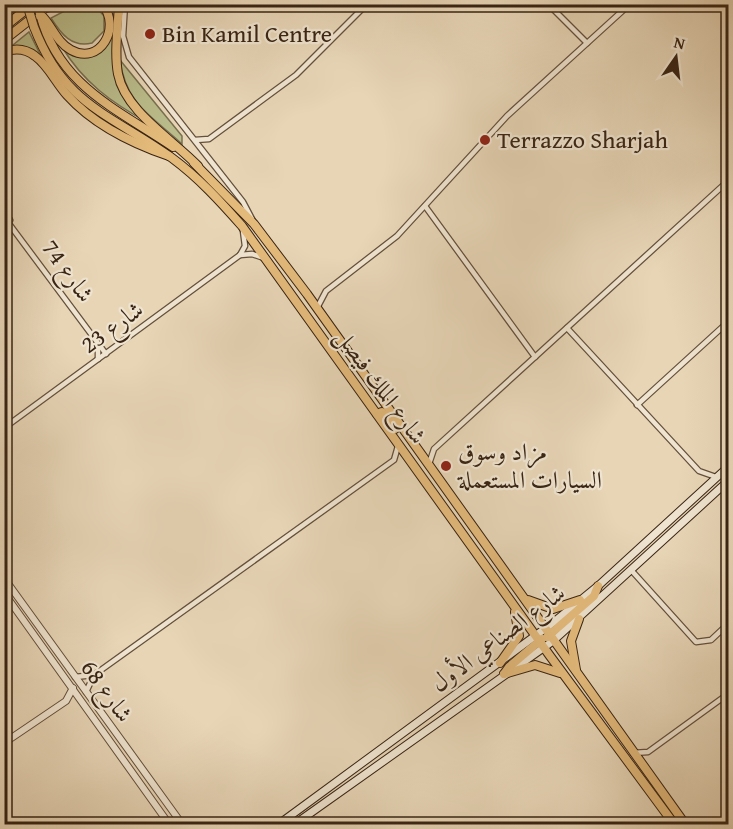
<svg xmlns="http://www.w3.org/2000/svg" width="733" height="829" viewBox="0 0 733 829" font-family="'Gentium Book Plus',Amiri,serif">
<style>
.green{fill:#babc8b;stroke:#797050;stroke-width:1.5}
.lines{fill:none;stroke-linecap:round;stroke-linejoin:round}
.minor-casing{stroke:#64503c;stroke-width:7}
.tertiary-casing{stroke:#64503c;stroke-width:8}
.secondary-casing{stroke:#382414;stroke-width:9}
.primary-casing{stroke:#382414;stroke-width:10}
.motorway-casing{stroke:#382414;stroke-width:10}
.minor{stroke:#efe4d0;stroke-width:4.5}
.tertiary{stroke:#efe4d0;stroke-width:6}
.secondary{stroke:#efe4d0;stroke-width:7}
.primary{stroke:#e4ba7b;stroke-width:8}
.motorway{stroke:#e4ba7b;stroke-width:8}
.primary-bridge-casing{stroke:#382414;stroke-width:10;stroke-linecap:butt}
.primary-bridge{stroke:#e4ba7b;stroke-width:8}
.poi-dot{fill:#8f2418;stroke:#efe4d0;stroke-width:2}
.labels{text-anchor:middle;stroke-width:4.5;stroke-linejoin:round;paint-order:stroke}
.poi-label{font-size:24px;fill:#382414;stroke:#efe4d0;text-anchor:start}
.street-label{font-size:24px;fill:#382414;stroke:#efe4d0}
</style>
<rect width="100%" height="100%" fill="#e7d5b6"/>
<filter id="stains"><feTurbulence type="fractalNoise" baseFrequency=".00333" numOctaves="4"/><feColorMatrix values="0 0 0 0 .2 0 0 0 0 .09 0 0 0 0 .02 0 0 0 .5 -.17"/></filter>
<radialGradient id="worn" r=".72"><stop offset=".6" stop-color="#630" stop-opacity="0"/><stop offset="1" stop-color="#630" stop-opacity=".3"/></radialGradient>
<!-- green -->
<g class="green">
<path d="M 76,5 L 94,5 L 104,16 L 104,31 L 92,43 C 72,48 61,34 51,18 Z"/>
<path d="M 113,14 L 116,15 L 116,74 L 147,122 C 112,103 83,82 62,47 L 75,53 L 106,46 L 114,30 Z"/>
<path d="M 29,32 L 41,56 L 8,49 Z"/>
<path d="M 120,60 L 182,136 L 182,144 C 152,116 126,105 120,60 Z"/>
</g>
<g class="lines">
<!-- minor casing -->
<g class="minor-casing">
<g id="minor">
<path d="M 125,4 L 123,36 L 129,57 L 243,202 L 252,219"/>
<path d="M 548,4 L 587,43"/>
<path d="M 719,4 L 728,15"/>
<path d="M 195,140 L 209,139 L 296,75 L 367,4"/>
<path d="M 425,206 L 535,357"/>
<path d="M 4,211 L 10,220"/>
<path d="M 4,217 L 106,354"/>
<path d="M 240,255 L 252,254 L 264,258"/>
<path d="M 317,308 L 326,291 L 397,236 L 507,116 L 630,4"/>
<path d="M 567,328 L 699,471 L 716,477"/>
<path d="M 98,346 L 98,359"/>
<path d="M 637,405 L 728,322"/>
<path d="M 4,428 L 240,255 L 245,246 L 243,231"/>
<path d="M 429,464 L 434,449 L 728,181"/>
<path d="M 632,571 L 696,642 L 711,640 L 728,624"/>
<path d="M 75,677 L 94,675"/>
<path d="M 86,692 L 94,675 L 394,460 L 398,446"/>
<path d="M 633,753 L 648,752 L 728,694"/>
</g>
</g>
<!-- tertiary casing -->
<g class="tertiary-casing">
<g id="tertiary">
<path d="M 4,578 L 182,824"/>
<path d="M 4,593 L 169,824"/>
<path d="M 4,743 L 66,701 L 73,688"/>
</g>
</g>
<!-- secondary casing -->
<g class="secondary-casing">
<g id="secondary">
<path d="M 279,824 L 554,622 L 598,586 L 728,467"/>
<path d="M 295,824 L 553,641 L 728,481"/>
</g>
</g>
<!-- primary casing -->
<g class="primary-casing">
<g id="primary">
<path d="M 40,14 C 59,86 117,109 173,147"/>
<path d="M 34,27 C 64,106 111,114 172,158 C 199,178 220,201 242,226 L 550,656 L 674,824"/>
<path d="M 194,163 L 254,224 L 307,294 L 685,824"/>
<path d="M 377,414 L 382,412 L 395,429 L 399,425"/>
<path d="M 528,600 L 553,609 L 580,600"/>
<path d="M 547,637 L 594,596 L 598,586"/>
<path d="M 500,663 L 519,636 L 515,612"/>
<path d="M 576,670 L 571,641 L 579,619"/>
<path d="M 504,674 L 509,667 L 542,639"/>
<path d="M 504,674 L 535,665 L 560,673"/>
</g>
</g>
<!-- motorway casing -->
<g class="motorway-casing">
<g id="motorway">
<path d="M 119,4 C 118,27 114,52 118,74 C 125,111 172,139 198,166"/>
<path d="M 46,8 L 62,4"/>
<path d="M 40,14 C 52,25 56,42 71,50 C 100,66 122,27 102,4"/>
<path d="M 4,20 L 14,4"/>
<path d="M 4,27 L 33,4"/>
<path d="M 4,40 L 50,4"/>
<path d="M 4,52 C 15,48 26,49 35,56 C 48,65 56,83 67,95 C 94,125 131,143 169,156"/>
</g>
</g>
<!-- minor -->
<use href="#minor" class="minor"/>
<!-- tertiary -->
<use href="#tertiary" class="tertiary"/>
<!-- secondary -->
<use href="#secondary" class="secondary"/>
<!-- primary -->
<use href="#primary" class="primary"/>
<!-- motorway -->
<use href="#motorway" class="motorway"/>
<!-- primary-bridge casing -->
<g class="primary-bridge-casing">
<g id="primary-bridge">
<path d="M 27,4 L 34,27"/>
<path d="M 38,4 L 40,14"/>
</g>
</g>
<!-- primary-bridge -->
<use href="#primary-bridge" class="primary-bridge"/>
</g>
<!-- markers -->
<g class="poi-dot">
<circle cx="150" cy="34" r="6"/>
<circle cx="485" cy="140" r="6"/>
<circle cx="446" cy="466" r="6"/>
</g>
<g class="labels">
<!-- poi labels -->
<g class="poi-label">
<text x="162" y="42">Bin Kamil Centre</text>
<text x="497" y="148">Terrazzo Sharjah</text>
<text x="458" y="460">مزاد وسوق<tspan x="458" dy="28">السيارات المستعملة</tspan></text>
</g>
<!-- street labels -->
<g class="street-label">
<text transform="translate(68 271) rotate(54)" y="8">شارع 74</text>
<text transform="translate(112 327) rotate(-36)" y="8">شارع 23</text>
<text transform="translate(381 386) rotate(54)" y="8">شارع الملك فيصل</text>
<text transform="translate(498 638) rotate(-37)" y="8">شارع الصناعي الأول</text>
<text transform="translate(107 691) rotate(54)" y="8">شارع 68</text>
</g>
</g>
<!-- margin -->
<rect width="733" height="829" fill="none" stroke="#e7d5b6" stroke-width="24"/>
<rect x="6" y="6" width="721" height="817" fill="none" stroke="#382414" stroke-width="3"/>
<rect x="12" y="12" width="709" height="805" fill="none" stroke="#382414" stroke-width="1.5"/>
<!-- north arrow -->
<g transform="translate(676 57) rotate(14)" stroke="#efe4d0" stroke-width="4.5" paint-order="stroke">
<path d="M0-4.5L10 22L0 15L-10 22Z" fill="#382414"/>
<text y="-9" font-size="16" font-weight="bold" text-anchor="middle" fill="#382414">N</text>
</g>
<rect width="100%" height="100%" filter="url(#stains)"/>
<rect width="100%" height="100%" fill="url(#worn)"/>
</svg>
